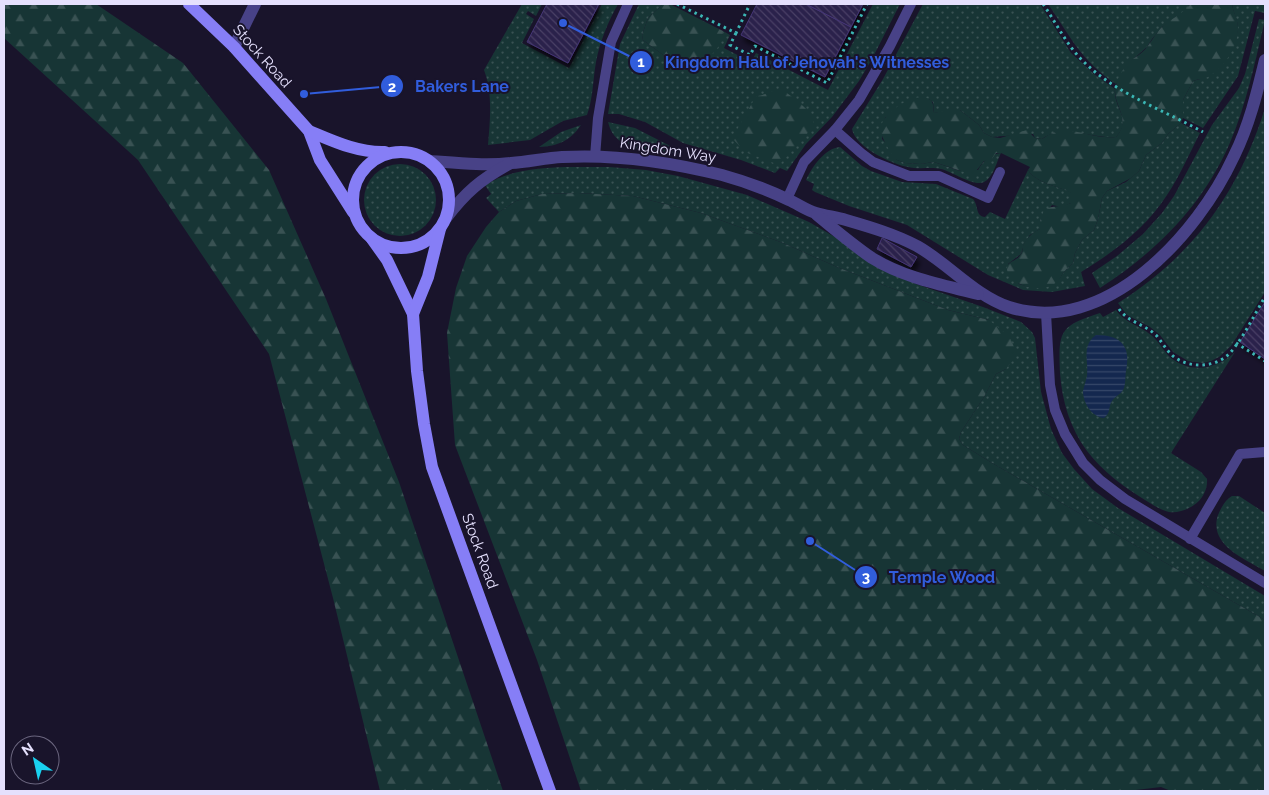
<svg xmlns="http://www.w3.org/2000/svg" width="1269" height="795" viewBox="0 0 1269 795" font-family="Raleway,sans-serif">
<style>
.grass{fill:url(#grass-dots)}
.forest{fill:url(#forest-firs)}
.water{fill:url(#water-rules)}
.building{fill:url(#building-back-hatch);stroke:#443575;filter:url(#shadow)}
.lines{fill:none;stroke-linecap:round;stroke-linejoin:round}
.path{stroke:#3bb6b4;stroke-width:3;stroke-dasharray:2.5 4;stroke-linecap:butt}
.service{stroke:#484287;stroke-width:10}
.minor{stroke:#484287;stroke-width:12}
.secondary{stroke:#867ef6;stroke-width:12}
.labels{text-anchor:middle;stroke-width:4;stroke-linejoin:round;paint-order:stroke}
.street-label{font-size:15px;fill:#e5e0fd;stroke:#19142b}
.leader{fill:none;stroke:#315ddc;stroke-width:2}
.callout-dot{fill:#315ddc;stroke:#19142b;stroke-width:2}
.mark-label{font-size:15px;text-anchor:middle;font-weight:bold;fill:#fff}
.callout-label{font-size:16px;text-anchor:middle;font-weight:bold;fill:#315ddc;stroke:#19142b;stroke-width:4;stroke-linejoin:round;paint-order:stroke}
</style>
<defs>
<pattern id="grass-dots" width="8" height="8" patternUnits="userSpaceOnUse" patternTransform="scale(1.25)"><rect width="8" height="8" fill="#173535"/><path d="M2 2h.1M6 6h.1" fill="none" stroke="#395253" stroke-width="1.8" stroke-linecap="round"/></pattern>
<pattern id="forest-firs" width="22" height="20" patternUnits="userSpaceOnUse" patternTransform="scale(1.25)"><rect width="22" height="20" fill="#173535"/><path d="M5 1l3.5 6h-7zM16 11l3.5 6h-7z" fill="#395253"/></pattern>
<pattern id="water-rules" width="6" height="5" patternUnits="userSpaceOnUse" patternTransform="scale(1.25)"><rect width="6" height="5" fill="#14284f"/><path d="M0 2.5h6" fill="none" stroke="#364769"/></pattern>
<pattern id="building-back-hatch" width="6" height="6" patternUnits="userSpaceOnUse" patternTransform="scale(1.25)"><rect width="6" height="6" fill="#2b214b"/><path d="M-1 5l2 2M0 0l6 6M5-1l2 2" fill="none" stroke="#4a4166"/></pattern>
<filter id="shadow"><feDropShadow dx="3" dy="5.5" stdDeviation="2.5" flood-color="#0009"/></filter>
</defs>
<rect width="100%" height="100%" fill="#19142b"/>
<!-- grass -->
<g class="grass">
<path d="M 522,4 L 542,4 L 536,16 L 528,11 L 526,14 L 534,19 L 522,43 L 569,68 L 602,4 L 618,4 C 608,22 600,41 596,62 C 593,79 593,99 587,115 L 563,121 L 530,140 L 488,145 C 490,120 493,94 484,70 Z"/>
<path d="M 639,4 L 663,4 L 648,18 L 642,35 L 643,40 L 678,66 L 722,36 L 723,31 L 730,35 L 724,48 L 751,62 L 756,53 L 828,90 L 873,4 L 900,4 L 872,59 L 859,81 L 832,117 L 806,144 L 787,171 L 780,168 L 775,173 L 741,160 L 683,143 L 645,122 L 619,114 L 608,114 L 620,44 Z"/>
<path d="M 923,4 L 1040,4 L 1071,53 L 1094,74 L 1115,89 C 1113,108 1133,119 1116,137 C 1091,139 1064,123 1042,139 L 1035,138 L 1033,134 L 992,137 L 984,133 L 979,125 L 960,110 L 934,113 L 933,102 L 929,99 L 891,113 L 885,118 L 882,139 L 888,145 L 897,160 L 905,163 L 920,164 L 934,162 L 960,171 L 978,170 C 982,162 992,153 1001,153 C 997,161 993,178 984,182 C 974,187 953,172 941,169 C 932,167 924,169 914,168 C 897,167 855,148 852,129 L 883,79 Z"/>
<path d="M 1048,4 L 1191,4 L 1182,14 L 1162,27 L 1152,39 L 1147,47 L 1130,62 L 1116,84 C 1081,61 1070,36 1048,4 Z"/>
<path d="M 1232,4 L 1265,4 L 1265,13 L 1255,11 L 1238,76 L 1203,128 L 1183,118 L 1183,100 L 1193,81 L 1200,79 C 1211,66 1240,43 1238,26 C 1237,19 1233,12 1232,4 Z"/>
<path d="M 1259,19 L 1265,20 C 1255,62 1246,106 1229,145 C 1202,206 1156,252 1100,288 L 1092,273 L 1117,256 L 1143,234 L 1162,213 L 1174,196 L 1212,125 L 1239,88 L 1245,74 Z"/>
<path d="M 1265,108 L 1265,292 L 1231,346 L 1219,357 L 1211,361 L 1203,363 L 1188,361 L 1173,352 L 1160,335 L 1150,327 L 1127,315 L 1118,303 C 1193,256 1239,192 1265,108 Z"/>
<path d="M 608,122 L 635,128 L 682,152 L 681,154 C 655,151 615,154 608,122 Z"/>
<path d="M 1181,123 L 1200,133 C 1189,154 1180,176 1167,195 C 1146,228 1114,252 1081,272 L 1085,286 L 1052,292 L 1023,290 L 988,275 L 907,225 L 849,206 L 815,192 L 812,190 L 814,184 L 806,180 C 812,167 825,148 840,147 L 862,166 L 871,171 L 902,182 L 936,184 L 973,199 C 979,206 975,216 985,217 L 990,212 L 1005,219 L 1028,170 C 1038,185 1058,185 1072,193 L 1071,203 L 1062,207 L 1052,205 L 1040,221 L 1040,229 L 1030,235 L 1024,244 L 1021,254 L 1008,264 L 1019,284 C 1030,288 1047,290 1057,281 C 1061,278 1061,275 1064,272 C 1066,269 1070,266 1073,263 L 1075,253 L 1082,240 L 1094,230 L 1098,219 L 1102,198 L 1107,191 L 1126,182 L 1139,171 L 1146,155 L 1162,143 L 1168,134 Z"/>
<path d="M 581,125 C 570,141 558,146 539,147 L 561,132 Z"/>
<circle cx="400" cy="200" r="36"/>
<path d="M 566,167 L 609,167 L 646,170 L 678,176 L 747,195 L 809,222 L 916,284 L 983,307 L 1021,322 L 1032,332 L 1035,338 L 1041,392 L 1051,429 L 1062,453 L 1074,469 L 1092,489 L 1118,508 L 1265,596 L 1265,620 L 992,463 L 963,445 L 959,439 L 961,432 L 984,397 L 996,374 L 1006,369 L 989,320 L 948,310 L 837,267 L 783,243 L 701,213 L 633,196 L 578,193 L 542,194 L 516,201 L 499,212 L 486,198 L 491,194 L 485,185 C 511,170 537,168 566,167 Z"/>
<path d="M 1116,310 C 1125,323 1139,325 1151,335 C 1159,341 1163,351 1171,358 C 1191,374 1218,369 1235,352 L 1171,453 L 1201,472 L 1207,479 C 1208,489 1202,500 1194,505 C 1187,510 1178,513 1169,512 C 1160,510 1152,504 1145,500 C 1123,486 1103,472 1087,451 C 1070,428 1062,401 1060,373 C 1058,330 1060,326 1100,313 L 1103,317 Z"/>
<path d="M 1232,496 L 1239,496 L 1265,513 L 1265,571 C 1245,559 1208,545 1218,515 C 1221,508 1225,500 1232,496 Z"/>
</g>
<!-- forest -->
<g class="forest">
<path d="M 4,4 L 96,4 L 183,63 L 269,170 L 326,299 L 399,482 L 503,791 L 380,791 L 333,598 L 269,354 L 138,160 L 4,38 Z"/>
<path d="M 663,4 L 670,4 L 723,31 C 722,53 704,60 688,71 L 678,66 L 643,40 L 642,35 L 648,18 Z"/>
<path d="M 1191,4 L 1232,4 C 1233,12 1238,19 1238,27 C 1239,46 1224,68 1208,77 C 1204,79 1198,79 1193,81 L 1183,100 L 1183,118 L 1181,123 L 1168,134 L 1162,143 L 1146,155 L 1139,171 L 1131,178 L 1107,191 L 1102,198 L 1098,219 L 1094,230 L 1082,240 L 1075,253 L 1073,263 C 1070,266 1066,269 1064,272 C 1061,275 1061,279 1057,282 C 1043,293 1020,288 1009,276 C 1002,260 1015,264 1021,254 C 1023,252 1022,249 1023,246 C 1027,237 1032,233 1040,229 L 1040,221 L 1044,210 C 1053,205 1061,207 1071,203 L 1071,193 C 1058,185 1038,185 1028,170 L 1030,167 L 1001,153 L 996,153 L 991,160 L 984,161 L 973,175 L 934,162 L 920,164 L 905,163 L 897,160 C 891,155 878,133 881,126 C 885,112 914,91 929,99 C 934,101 933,108 934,113 L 952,109 L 960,110 L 979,125 L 984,133 L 992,137 L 1000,138 L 1027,130 L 1035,138 L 1042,139 C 1068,120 1087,140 1116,137 C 1134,117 1108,103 1117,82 C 1119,75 1124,68 1129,62 C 1135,57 1142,54 1147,47 C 1152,41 1155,34 1161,28 C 1170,19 1180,16 1191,4 Z"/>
<path d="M 781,89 C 784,90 805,107 807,110 C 811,114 812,120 815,125 L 779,165 L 745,152 L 734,140 L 734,135 L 755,98 L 757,96 C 766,95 772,90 781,89 Z"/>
<path d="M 578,193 L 633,196 L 701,213 L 783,243 L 837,267 L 948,310 L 989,320 L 1010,337 L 1014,347 L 1015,357 L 1006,369 L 996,374 L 984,397 L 961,432 L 959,439 L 963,445 L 992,463 L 1265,620 L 1265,791 L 1171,791 L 1161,787 L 1127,791 L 581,791 L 537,660 L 455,445 L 447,333 L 456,288 L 467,256 L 486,227 L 499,212 L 516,201 L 542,194 Z"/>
</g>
<!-- water -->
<path class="water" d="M 1096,335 C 1122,335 1131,347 1126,371 C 1125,377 1126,385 1123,390 C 1120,395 1115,396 1112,401 C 1108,407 1111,413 1104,418 C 1092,417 1083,403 1083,391 C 1084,386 1086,381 1087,376 C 1089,361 1081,346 1096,335 Z"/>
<!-- building -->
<g class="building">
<path d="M 547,4 L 599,4 L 568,63 L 527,42 Z"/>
<path d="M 757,4 L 806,4 L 851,27 L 825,77 L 741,35 Z"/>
<path d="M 806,4 L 863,4 L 851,27 Z"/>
<path d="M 882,238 L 917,257 L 911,267 L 877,249 Z"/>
<path d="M 1265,302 L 1265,359 L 1240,342 Z"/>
</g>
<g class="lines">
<!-- path -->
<g class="path">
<path d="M 677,4 L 736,33 L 750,4"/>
<path d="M 1043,4 C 1055,21 1065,42 1080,58 C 1113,93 1162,109 1203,132"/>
<path d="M 736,33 L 730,45 L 750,55 L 755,46 L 827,83 L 867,4"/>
<path d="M 1119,309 C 1128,322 1144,324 1156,335 C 1162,342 1166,350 1173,356 C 1189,369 1216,368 1230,353 C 1244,337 1254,315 1265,297"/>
<path d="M 1236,343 L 1265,361"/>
</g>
<!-- service -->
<g class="service">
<path d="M 835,130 L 861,153 L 873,162 L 909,176 L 939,176 L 988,198 L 1000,172"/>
<path d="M 595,157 L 598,118 L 611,42 L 628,4"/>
<path d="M 787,199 L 804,162 L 835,130 L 859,100 L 890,46 L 911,4"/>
<path d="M 1046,313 L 1050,385 L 1055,410 L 1065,434 L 1083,463 L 1100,480 L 1125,499 L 1265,583"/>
<path d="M 1190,539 L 1240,454 L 1265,452"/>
</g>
<!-- minor -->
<g class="minor">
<path d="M 234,47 L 255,4"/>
<path d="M 430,161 C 457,163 485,166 511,163 C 528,162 545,158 562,157 C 616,154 670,162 722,175 C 744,181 768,190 789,200 C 798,204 806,210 816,213 C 826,216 836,217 846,220 C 870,227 894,234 917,246 C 949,264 974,295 1009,307 C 1105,338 1198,234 1234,156 C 1249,126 1257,93 1265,60"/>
<path d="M 817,215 C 835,230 853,245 872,258 C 904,278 943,285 978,294"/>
<path d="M 446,218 C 466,192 480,180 509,164"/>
</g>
<!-- secondary -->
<g class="secondary">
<path d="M 189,4 L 234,47 L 309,131 L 320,160 L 353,212"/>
<path d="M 309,131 C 333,141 358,153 385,152"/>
<circle cx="401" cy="200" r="48"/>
<path d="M 372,239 L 387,260 L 413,314 L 417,371 L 424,424 L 432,467 L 550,791"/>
<path d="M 413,314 L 428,277 L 440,229"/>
</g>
</g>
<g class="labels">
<!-- street labels -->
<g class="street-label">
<text transform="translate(262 56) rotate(48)" y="5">Stock Road</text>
<text transform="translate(668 150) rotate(9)" y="5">Kingdom Way</text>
<text transform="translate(480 551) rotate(70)" y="5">Stock Road</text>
</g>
</g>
<!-- callouts -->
<path class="leader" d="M563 23L641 62M304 94L392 86M810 541L866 577"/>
<g class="callout-dot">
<circle cx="563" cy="23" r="5"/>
<circle cx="304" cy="94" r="5"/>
<circle cx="810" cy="541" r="5"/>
<circle cx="641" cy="62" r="12"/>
<circle cx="392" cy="86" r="12"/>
<circle cx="866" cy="577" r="12"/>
</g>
<g class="mark-label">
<text x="641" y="67">1</text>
<text x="392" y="92">2</text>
<text x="866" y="582">3</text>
</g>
<g class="callout-label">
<text x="807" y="68">Kingdom Hall of Jehovah's Witnesses</text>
<text x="462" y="92">Bakers Lane</text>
<text x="942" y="583">Temple Wood</text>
</g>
<!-- border -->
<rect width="1269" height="795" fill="none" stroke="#e5e0fd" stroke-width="10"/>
<!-- north arrow -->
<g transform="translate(35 760) rotate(326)"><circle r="24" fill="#19142b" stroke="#6b667f"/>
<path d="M0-4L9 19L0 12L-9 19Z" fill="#1ad1ef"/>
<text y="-8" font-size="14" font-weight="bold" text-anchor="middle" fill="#e5e0fd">N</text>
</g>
</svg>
